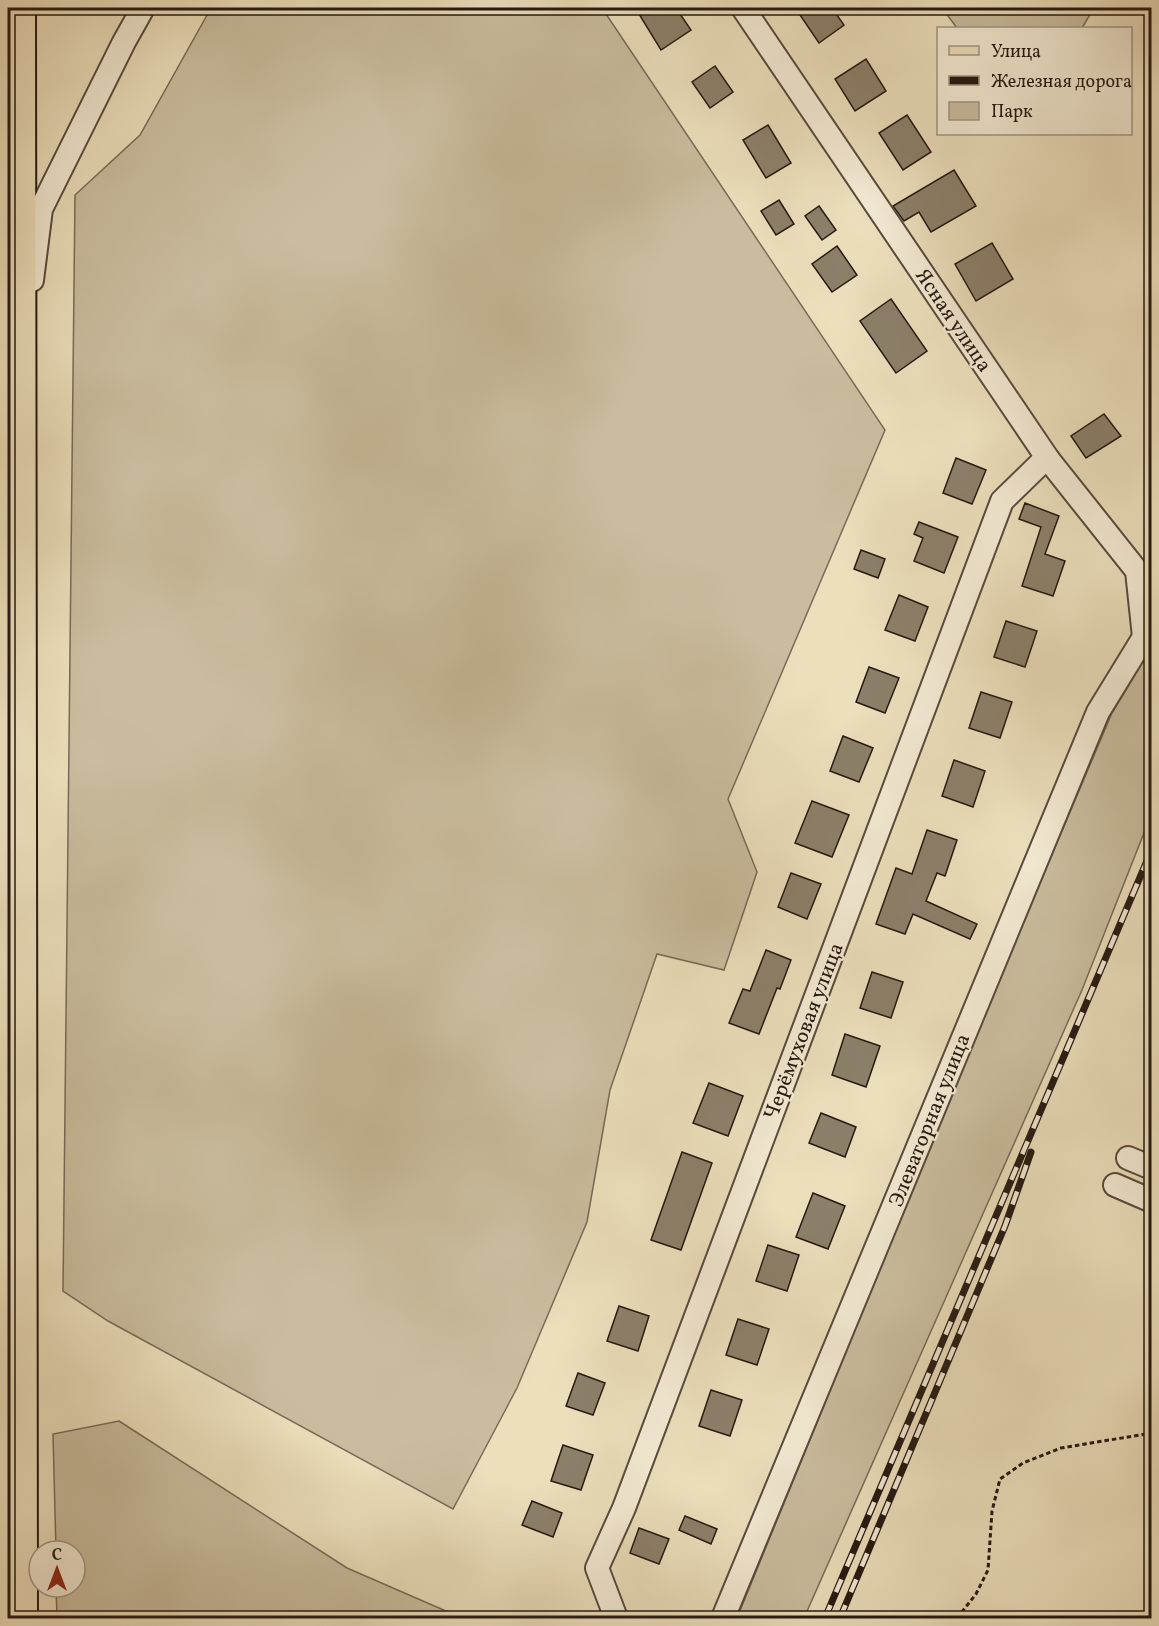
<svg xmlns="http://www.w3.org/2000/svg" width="1159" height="1626" viewBox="0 0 1159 1626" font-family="Vollkorn,serif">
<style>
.green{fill:#cabd9f;stroke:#786b58;stroke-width:1.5}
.building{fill:#8c806a;stroke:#251911;stroke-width:1.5}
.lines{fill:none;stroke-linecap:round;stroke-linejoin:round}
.minor-casing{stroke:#574a3c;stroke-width:26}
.major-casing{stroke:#251911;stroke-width:32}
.path{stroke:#251911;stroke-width:3;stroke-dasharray:4.5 3;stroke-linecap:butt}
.minor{stroke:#f3ead3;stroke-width:22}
.major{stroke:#ecdfbc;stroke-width:28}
.rail-casing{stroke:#251911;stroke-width:7}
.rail{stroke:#f3ead3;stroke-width:4.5;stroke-dasharray:14;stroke-linecap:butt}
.labels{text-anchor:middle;stroke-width:4.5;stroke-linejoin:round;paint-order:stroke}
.street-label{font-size:21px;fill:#251911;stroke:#f3ead3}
</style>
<rect width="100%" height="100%" fill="#ecdfbc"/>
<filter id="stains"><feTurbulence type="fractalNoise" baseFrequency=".00333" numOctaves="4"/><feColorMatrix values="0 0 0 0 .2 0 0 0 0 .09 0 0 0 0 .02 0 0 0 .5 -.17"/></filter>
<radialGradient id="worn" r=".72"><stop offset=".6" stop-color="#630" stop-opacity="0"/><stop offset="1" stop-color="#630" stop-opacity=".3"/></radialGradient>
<!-- green -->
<g class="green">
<path d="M 211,8 L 602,8 L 885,430 L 728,799 L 757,872 L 724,970 L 657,954 L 610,1090 L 587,1222 L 517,1388 L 453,1509 L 108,1321 L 63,1291 L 75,195 L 140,135 Z"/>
<path d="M 942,8 L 1094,8 L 1082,28 L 957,28 Z"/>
<path d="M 1151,648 L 1151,815 L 1082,990 L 804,1618 L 737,1618 L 982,1019 L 1112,713 Z"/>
<path d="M 119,1421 L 347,1568 L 462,1618 L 57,1618 L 56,1587 L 75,1587 L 75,1551 L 56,1551 L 53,1434 Z"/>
</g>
<!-- building -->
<g class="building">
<path d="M 649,8 L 676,8 L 691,30 L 661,50 L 639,14 Z"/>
<path d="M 812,8 L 832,8 L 844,25 L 819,43 L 800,15 Z"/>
<path d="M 866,59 L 886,91 L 855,111 L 835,79 Z"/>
<path d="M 715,66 L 733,92 L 710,108 L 692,82 Z"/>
<path d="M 907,115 L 931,152 L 903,170 L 879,133 Z"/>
<path d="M 768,125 L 791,163 L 766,178 L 743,140 Z"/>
<path d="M 954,170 L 976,206 L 931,232 L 919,212 L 904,221 L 893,206 Z"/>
<path d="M 779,200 L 794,224 L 776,235 L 761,211 Z"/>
<path d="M 819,206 L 836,230 L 822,240 L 805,216 Z"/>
<path d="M 992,243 L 1013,279 L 976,301 L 955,264 Z"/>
<path d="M 837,246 L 857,275 L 832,292 L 812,264 Z"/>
<path d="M 891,299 L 927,351 L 896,373 L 860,321 Z"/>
<path d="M 1104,414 L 1121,436 L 1086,458 L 1071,436 Z"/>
<path d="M 956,458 L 986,470 L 972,504 L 943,493 Z"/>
<path d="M 1025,503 L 1059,516 L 1045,554 L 1065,561 L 1053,596 L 1022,586 L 1041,527 L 1019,519 Z"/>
<path d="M 919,522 L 958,537 L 944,573 L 914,561 L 923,538 L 914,534 Z"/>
<path d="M 861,550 L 885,559 L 878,578 L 854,569 Z"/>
<path d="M 899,595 L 928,607 L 915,641 L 885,630 Z"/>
<path d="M 1006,621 L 1037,631 L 1025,667 L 994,657 Z"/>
<path d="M 869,667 L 899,678 L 885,713 L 856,702 Z"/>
<path d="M 981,692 L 1012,702 L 1000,738 L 969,728 Z"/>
<path d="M 843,736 L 873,748 L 859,782 L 830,771 Z"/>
<path d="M 954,760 L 985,771 L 973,807 L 942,796 Z"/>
<path d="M 812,801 L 849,815 L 832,857 L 795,843 Z"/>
<path d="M 927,830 L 957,840 L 945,876 L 937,873 L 926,901 L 977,924 L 970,939 L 913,914 L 905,934 L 876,924 L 896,868 L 912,874 Z"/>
<path d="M 791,873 L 821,884 L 807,919 L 778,907 Z"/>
<path d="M 766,950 L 791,960 L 780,989 L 777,988 L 759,1034 L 729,1023 L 743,989 L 750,991 Z"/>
<path d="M 872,972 L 903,982 L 891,1018 L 860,1008 Z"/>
<path d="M 845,1034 L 880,1046 L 866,1087 L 832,1075 Z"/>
<path d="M 709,1083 L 743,1096 L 728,1136 L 693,1123 Z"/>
<path d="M 821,1113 L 856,1127 L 845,1157 L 809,1143 Z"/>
<path d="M 682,1152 L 712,1163 L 681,1250 L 651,1240 Z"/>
<path d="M 813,1193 L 845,1206 L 828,1249 L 796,1237 Z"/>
<path d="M 768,1245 L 799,1255 L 787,1291 L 756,1281 Z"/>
<path d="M 619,1306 L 649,1316 L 638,1351 L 607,1341 Z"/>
<path d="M 738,1319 L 769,1329 L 757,1365 L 726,1355 Z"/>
<path d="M 578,1373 L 605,1383 L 593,1415 L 566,1406 Z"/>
<path d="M 711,1390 L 742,1400 L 730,1436 L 699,1426 Z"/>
<path d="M 563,1445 L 593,1455 L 581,1490 L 551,1481 Z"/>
<path d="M 532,1501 L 562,1513 L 553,1537 L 522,1525 Z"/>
<path d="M 685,1516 L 717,1529 L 711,1544 L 679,1530 Z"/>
<path d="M 639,1528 L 669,1539 L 659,1564 L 630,1553 Z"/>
</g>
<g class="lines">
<!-- minor casing -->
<g class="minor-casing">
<g id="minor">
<path d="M 743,8 L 1048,459 L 1137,571 L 1144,637"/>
<path d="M 32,280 L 41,209 L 124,42 L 143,8"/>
<path d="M 1128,1158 L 1152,1168"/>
<path d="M 1115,1185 L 1152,1201"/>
<path d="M 616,1618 L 597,1568 L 624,1508 L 1002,501 L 1041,463 L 1048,459"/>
<path d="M 723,1618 L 1098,712 L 1144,637 L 1152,632"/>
</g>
</g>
<!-- major casing -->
<g class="major-casing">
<path id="major" d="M 21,8 L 23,1618"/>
</g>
<!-- path -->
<path class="path" d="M 957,1618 L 976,1594 L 988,1570 L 992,1511 L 1000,1479 L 1023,1463 L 1061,1448 L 1152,1433"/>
<!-- minor -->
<use href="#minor" class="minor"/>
<!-- major -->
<use href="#major" class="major"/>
<!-- rail casing -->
<g class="rail-casing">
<g id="rail">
<path d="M 825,1618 L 1152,849"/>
<path d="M 840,1618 L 1005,1226 L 1031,1152"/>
</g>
</g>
<!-- rail -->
<use href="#rail" class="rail"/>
</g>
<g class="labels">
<!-- street labels -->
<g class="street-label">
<text transform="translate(954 320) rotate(56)" y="7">Ясная улица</text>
<text transform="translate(803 1031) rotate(-69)" y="7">Черёмуховая улица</text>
<text transform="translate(929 1120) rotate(-68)" y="7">Элеваторная улица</text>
</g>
</g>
<!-- margin -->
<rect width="1159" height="1626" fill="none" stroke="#ecdfbc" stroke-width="30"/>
<rect x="9" y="9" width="1141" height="1608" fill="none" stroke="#251911" stroke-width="3"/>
<rect x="15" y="15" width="1129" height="1596" fill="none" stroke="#251911" stroke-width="1.5"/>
<!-- legend -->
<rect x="937" y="27" width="195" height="108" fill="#f3ead3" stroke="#a19685" stroke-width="1.5"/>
<rect x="949" y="46" width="30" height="9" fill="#ecdfbc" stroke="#a19685" stroke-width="1.5"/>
<text x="991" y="57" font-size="18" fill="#251911">Улица</text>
<rect x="949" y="76" width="30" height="9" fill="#251911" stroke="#a19685" stroke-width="1.5"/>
<text x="991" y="87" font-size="18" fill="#251911">Железная дорога</text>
<rect x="949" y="102" width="30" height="18" fill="#cabd9f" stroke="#a19685" stroke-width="1.5"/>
<text x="991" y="117" font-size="18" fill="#251911">Парк</text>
<!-- north arrow -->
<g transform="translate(57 1569)"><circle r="28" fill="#f3ead3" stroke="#a19685" stroke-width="1.5"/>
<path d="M0-4.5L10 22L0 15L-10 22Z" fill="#8f2418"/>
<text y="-9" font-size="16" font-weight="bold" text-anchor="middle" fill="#251911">С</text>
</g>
<rect width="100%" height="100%" filter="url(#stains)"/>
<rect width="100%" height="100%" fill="url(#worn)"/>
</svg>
